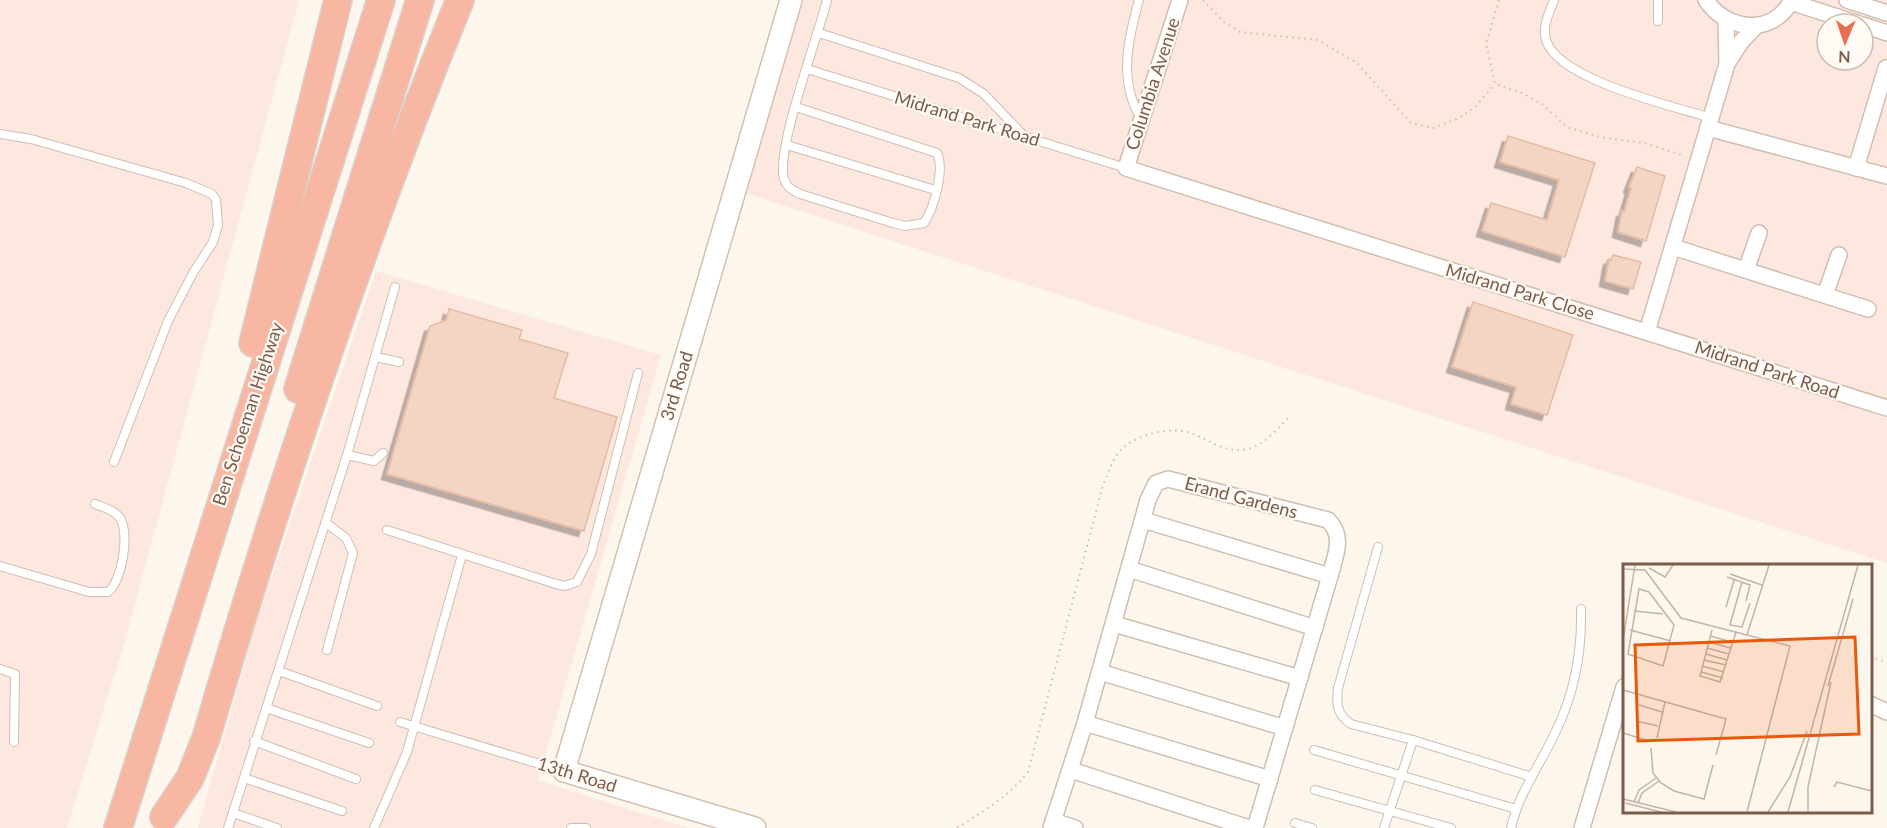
<svg xmlns="http://www.w3.org/2000/svg" width="1887" height="828" viewBox="0 0 1887 828" font-family="Lato,sans-serif">
<style>
.commercial{fill:#fde8e0;fill-rule:evenodd}
.building{fill:#f3d5c3;stroke:#e6bba3;stroke-width:1.5;filter:url(#shadow)}
.lines{fill:none;stroke-linecap:round;stroke-linejoin:round}
.lane-casing{stroke:#d1beb0;stroke-width:10}
.street-casing{stroke:#d1beb0;stroke-width:18}
.secondary-casing{stroke:#d6c0b0;stroke-width:24}
.highway-casing{stroke:#dad1cd;stroke-width:30}
.path{stroke:#d9b8a5;stroke-width:2;stroke-dasharray:1.5 4.5;stroke-linecap:butt}
.lane{stroke:#fff;stroke-width:8}
.street{stroke:#fff;stroke-width:15}
.secondary{stroke:#fff;stroke-width:21}
.highway{stroke:#f7b7a3;stroke-width:27}
.labels{text-anchor:middle;stroke-width:4.5;stroke-linejoin:round;paint-order:stroke}
.street-label{font-size:18px;fill:#7a5c4d;stroke:#fffaf3}
.inset-road{fill:none;stroke:#c5b3a7;stroke-width:1.5}
.view{fill:#e8590c;fill-opacity:0.15;stroke:#e8590c;stroke-width:3}
.inset-edge{fill:none;stroke:#7a5c4d;stroke-width:3}
</style>
<defs>
<filter id="shadow"><feDropShadow dx="-5.5" dy="5.5" stdDeviation="0" flood-color="#0004"/></filter>
</defs>
<rect width="100%" height="100%" fill="#fdf6ec"/>
<!-- commercial -->
<g class="commercial">
<path d="M 0,0 L 299,0 L 124,644 L 67,828 L 0,828 Z"/>
<path d="M 788,0 L 1887,0 L 1887,563 L 732,189 ZM 1827,24 L 1863,24 L 1863,60 L 1827,60 Z"/>
<path d="M 376,271 L 661,355 L 538,780 L 688,828 L 198,828 L 254,629 Z"/>
</g>
<!-- building -->
<g class="building">
<path d="M 1508,136 L 1595,163 L 1565,257 L 1482,231 L 1491,203 L 1547,220 L 1559,180 L 1500,162 Z"/>
<path d="M 1637,167 L 1665,176 L 1646,241 L 1618,232 L 1622,211 L 1624,212 L 1631,188 L 1629,187 Z"/>
<path d="M 1613,255 L 1641,262 L 1633,289 L 1605,281 L 1609,259 L 1611,260 Z"/>
<path d="M 1473,302 L 1573,335 L 1547,415 L 1511,404 L 1516,387 L 1452,367 Z"/>
<path d="M 449,309 L 522,330 L 519,339 L 568,353 L 554,398 L 617,417 L 584,531 L 387,474 L 430,326 L 446,320 Z"/>
</g>
<g class="lines">
<!-- lane casing -->
<g class="lane-casing">
<g id="lane">
<path d="M 1139,0 C 1128,39 1118,82 1141,118"/>
<path d="M 1554,0 C 1549,13 1542,27 1546,40 C 1558,80 1673,106 1711,118"/>
<path d="M 1658,0 L 1658,21"/>
<path d="M 819,33 L 959,78 L 984,94 L 1023,135"/>
<path d="M 807,69 L 1126,168"/>
<path d="M 796,107 L 937,153 C 945,170 934,208 924,223 L 905,226 L 893,223 L 800,194 C 793,190 787,188 784,179 C 776,147 818,37 827,0"/>
<path d="M 0,134 L 31,139 L 186,183 L 212,194 L 216,200 L 218,225 L 213,242 L 193,273 L 168,321 L 114,462"/>
<path d="M 787,145 L 935,190"/>
<path d="M 376,357 L 399,362"/>
<path d="M 347,455 L 374,461 L 383,453"/>
<path d="M 326,523 L 346,538 L 353,553 L 327,650"/>
<path d="M 387,530 L 556,584 L 565,586 L 577,582 L 591,554 L 638,373"/>
<path d="M 1378,547 L 1338,688 C 1336,704 1337,715 1351,724 L 1413,740 L 1532,777"/>
<path d="M 0,566 L 89,592 L 108,592 C 122,582 130,533 120,518 C 114,510 105,508 95,504"/>
<path d="M 0,669 L 15,674 L 14,742"/>
<path d="M 279,671 L 377,706"/>
<path d="M 266,708 L 369,743"/>
<path d="M 400,722 L 563,771"/>
<path d="M 254,741 L 356,779"/>
<path d="M 1314,750 L 1516,809"/>
<path d="M 244,778 L 342,811"/>
<path d="M 1315,790 L 1451,828"/>
<path d="M 233,813 L 277,828"/>
<path d="M 1295,823 L 1312,828"/>
<path d="M 228,828 L 347,455 L 395,287"/>
<path d="M 374,828 L 407,752 L 462,555"/>
<path d="M 571,828 L 586,828"/>
<path d="M 1384,828 L 1413,740"/>
<path d="M 1511,828 C 1519,792 1541,764 1556,731 C 1575,692 1582,652 1581,609"/>
</g>
</g>
<!-- street casing -->
<g class="street-casing">
<g id="street">
<path d="M 1180,0 L 1126,168 L 1887,408"/>
<path d="M 1706,0 C 1727,32 1773,36 1792,0"/>
<path d="M 1847,0 L 1887,13"/>
<path d="M 1791,2 L 1859,24"/>
<path d="M 1726,21 L 1727,64"/>
<path d="M 1863,25 L 1887,33"/>
<path d="M 1708,128 L 1887,176"/>
<path d="M 1856,168 L 1886,68"/>
<path d="M 1673,247 L 1868,309"/>
<path d="M 1746,270 L 1759,233"/>
<path d="M 1825,295 L 1839,255"/>
<path d="M 1647,332 L 1727,64 L 1741,42 L 1756,26"/>
<path d="M 1143,520 L 1330,576"/>
<path d="M 1129,569 L 1315,628"/>
<path d="M 1114,624 L 1300,678"/>
<path d="M 1100,672 L 1285,728"/>
<path d="M 1870,704 L 1887,712"/>
<path d="M 1085,723 L 1270,779"/>
<path d="M 1071,770 L 1249,828"/>
<path d="M 1053,821 L 1075,828"/>
<path d="M 1051,828 L 1085,723 L 1148,500 L 1156,483 L 1168,479 L 1328,520 C 1345,536 1335,556 1330,576 L 1255,828"/>
<path d="M 1582,828 L 1624,687"/>
</g>
</g>
<!-- secondary casing -->
<g class="secondary-casing">
<path id="secondary" d="M 755,828 L 564,771 L 791,0"/>
</g>
<!-- highway casing -->
<g class="highway-casing">
<g id="highway">
<path d="M 253,343 L 338,0"/>
<path d="M 298,389 L 420,0"/>
<path d="M 164,817 L 190,778 L 206,738 C 279,489 362,241 460,0"/>
<path d="M 118,828 L 381,0"/>
</g>
</g>
<!-- path -->
<g class="path">
<path d="M 1203,0 L 1224,22 L 1240,32 L 1318,40 L 1357,63 L 1411,123 L 1433,128 L 1459,118 L 1475,107 L 1495,84"/>
<path d="M 1499,0 L 1486,44 L 1495,84 L 1522,93 L 1542,104 L 1567,127 L 1600,137 L 1644,143 L 1685,156"/>
<path d="M 1870,657 L 1887,662"/>
<path d="M 957,828 C 984,811 1008,797 1028,772 L 1103,485 C 1108,474 1112,458 1122,449 C 1135,436 1164,428 1182,431 C 1206,435 1222,455 1248,449 C 1266,444 1278,428 1291,415"/>
</g>
<!-- lane -->
<use href="#lane" class="lane"/>
<!-- street -->
<use href="#street" class="street"/>
<!-- secondary -->
<use href="#secondary" class="secondary"/>
<!-- highway -->
<use href="#highway" class="highway"/>
</g>
<g class="labels">
<!-- street labels -->
<g class="street-label">
<text transform="translate(1153 84) rotate(-72)" y="6">Columbia Avenue</text>
<text transform="translate(967 119) rotate(17)" y="6">Midrand Park Road</text>
<text transform="translate(1520 292) rotate(17)" y="6">Midrand Park Close</text>
<text transform="translate(1767 370) rotate(18)" y="6">Midrand Park Road</text>
<text transform="translate(677 386) rotate(-73)" y="6">3rd Road</text>
<text transform="translate(248 414) rotate(-72)" y="6">Ben Schoeman Highway</text>
<text transform="translate(1241 498) rotate(15)" y="6">Erand Gardens</text>
<text transform="translate(577 775) rotate(17)" y="6">13th Road</text>
</g>
</g>
<!-- overview -->
<g transform="translate(1623 564)">
<rect width="249" height="249" fill="#fdf6ec"/>
<path class="inset-road" d="M 26,4 L 42,13 L 50,1M 0,5 L 22,6 L 58,54 L 167,82 L 124,248M 107,10 L 139,21M 104,13 L 127,21 L 123,37M 119,18 L 107,61 L 119,63 L 127,39M 16,25 L 26,28 L 51,61 L 40,102 L 5,90 ZM 103,43 L 111,16M 11,47 L 40,50M 7,66 L 48,77M 89,66 L 77,112 L 97,118 L 113,68M 124,71 L 146,1M 87,72 L 109,78M 0,76 L 12,1M 86,78 L 107,84M 84,84 L 106,90M 83,90 L 104,96M 81,96 L 103,101M 79,102 L 101,108M 78,108 L 100,114M 205,122 L 230,35M 0,126 L 103,155 L 93,191M 16,141 L 39,148M 13,157 L 35,162M 0,169 L 26,177M 34,174 L 42,138M 28,184 L 30,209 L 38,219 L 51,227 L 81,235 L 90,201M 211,223 L 214,218 L 249,227M 0,235 L 53,248M 11,238 L 16,226 L 33,214M 2,239 L 38,248M 15,239 L 19,229 L 36,217M 145,248 L 167,213 L 184,167M 165,248 L 235,1M 185,248 L 185,223 L 208,118"/>
<path class="view" d="M 232,73 L 236,170 L 15,177 L 12,81 Z"/>
<rect width="249" height="249" class="inset-edge"/>
</g>
<!-- north arrow -->
<g transform="translate(1845 42) rotate(182)"><circle r="28" fill="#fffaf3" stroke="#cabbb1" stroke-width="1.5"/>
<path d="M0-4.5L10 22L0 15L-10 22Z" fill="#e76f51"/>
<text y="-9" font-size="16" font-weight="bold" text-anchor="middle" fill="#7a5c4d">N</text>
</g>
</svg>
